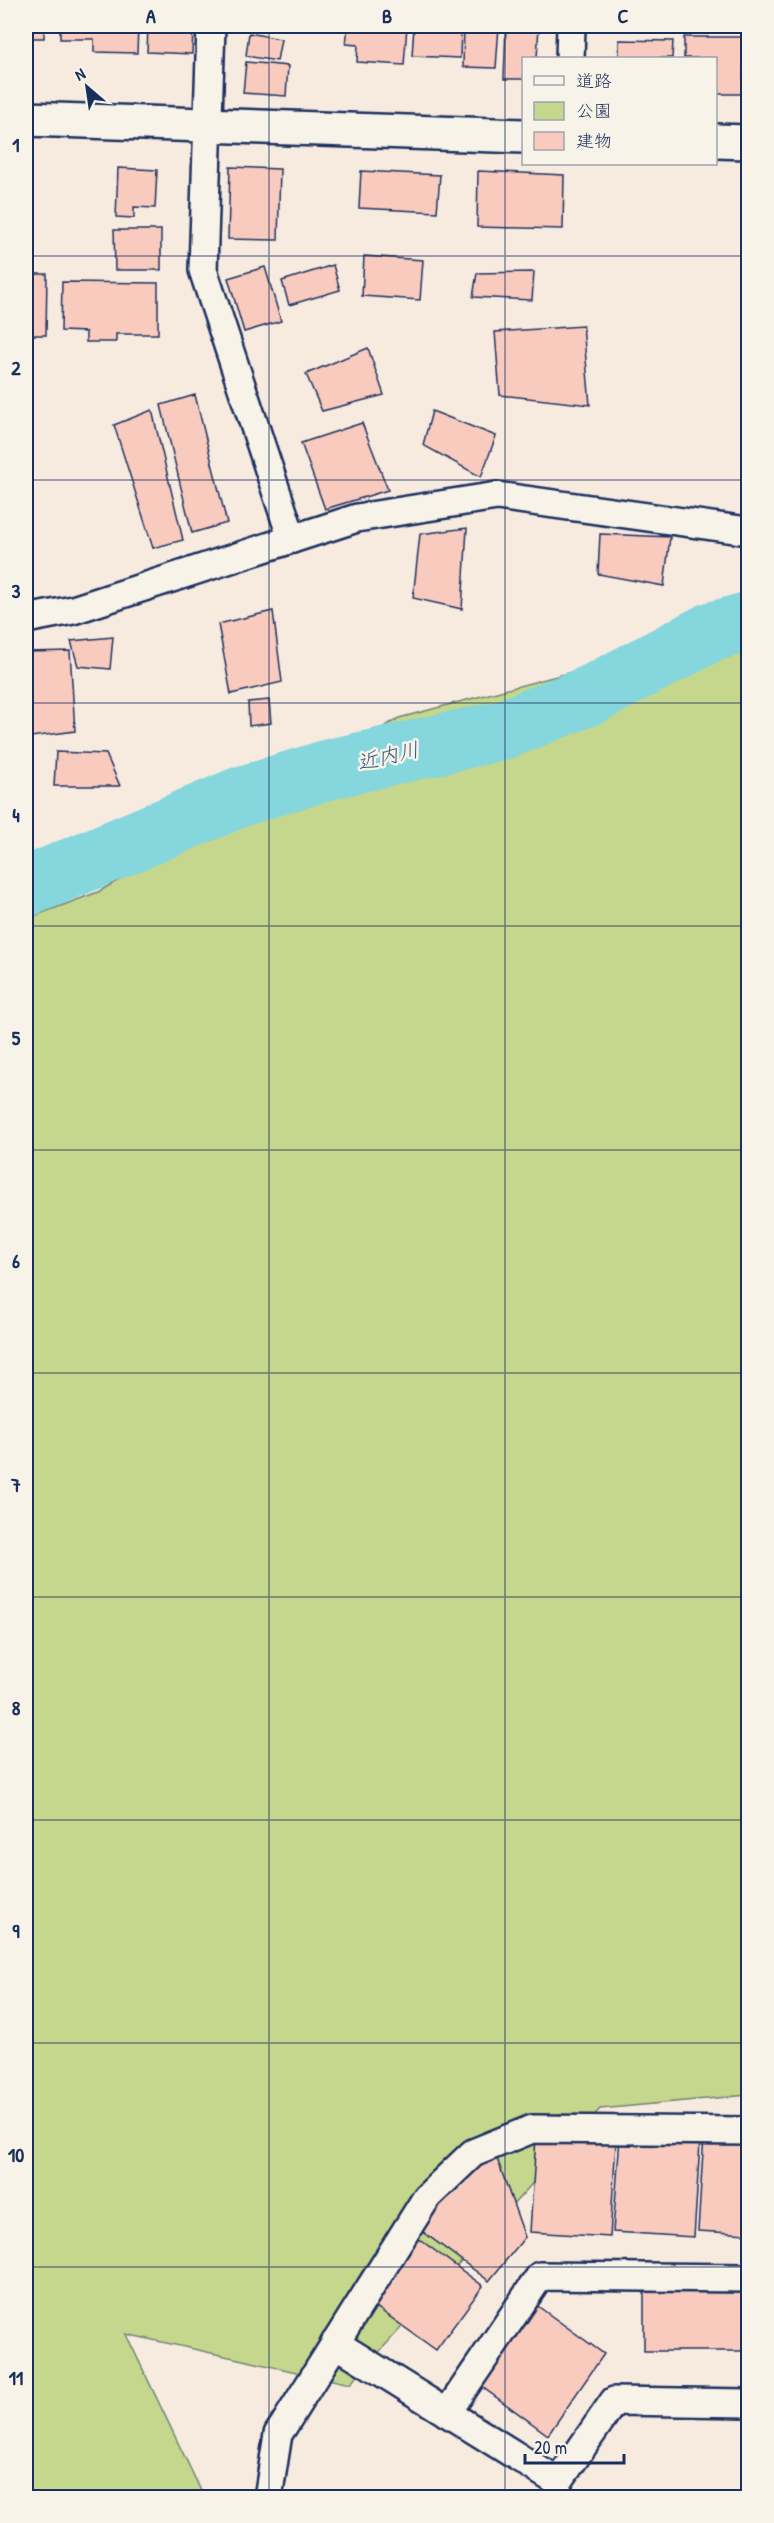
<svg xmlns="http://www.w3.org/2000/svg" width="774" height="2523" viewBox="0 0 774 2523" font-family="'Patrick Hand','Klee One',sans-serif">
<style>
.green{fill:#c4d78c;stroke:#708375;stroke-width:1.5}
.lines{fill:none;stroke-linecap:round;stroke-linejoin:round}
.river{stroke:#85d6dd;stroke-width:60}
.building{fill:#f9cbbe;stroke:#1b2f5e;stroke-width:1.5}
.street-casing{stroke:#1b2f5e;stroke-width:32}
.secondary-casing{stroke:#1b2f5e;stroke-width:38}
.street{stroke:#f7f3e8;stroke-width:27}
.secondary{stroke:#f7f3e8;stroke-width:33}
.grid{fill:none;stroke:#1b2f5e;stroke-width:1.5;stroke-opacity:0.55}
.labels{text-anchor:middle;stroke-width:5;stroke-linejoin:round;paint-order:stroke}
.water-label{font-size:21px;font-style:italic;fill:#36597e;stroke:#f7f3e8}
.neatline{fill:none;stroke:#1b2f5e;stroke-width:2}
.grid-label{font-size:20px;text-anchor:middle;font-weight:bold;fill:#1b2f5e}
</style>
<rect width="100%" height="100%" fill="#f7ebe0"/>
<filter id="ink" filterUnits="userSpaceOnUse"><feTurbulence type="fractalNoise" baseFrequency=".0167" numOctaves="2"/><feDisplacementMap in="SourceGraphic" scale="12" xChannelSelector="R" yChannelSelector="G"/><feConvolveMatrix kernelMatrix="1 2 1 2 8 2 1 2 1" color-interpolation-filters="sRGB"/></filter>
<g filter="url(#ink)">
<!-- green -->
<path class="green" d="M 748,625 L 748,2095 L 600,2109 L 350,2384 L 126,2334 L 204,2497 L 26,2498 L 26,919 L 98,892 L 399,718 Z"/>
<g class="lines">
<!-- river -->
<path class="river" d="M 26,887 L 242,796 L 330,769 L 503,730 L 593,694 L 711,632 L 748,622"/>
</g>
<!-- building -->
<g class="building">
<rect x="26" y="26" width="18" height="12"/>
<path d="M 60,26 L 138,26 L 137,53 L 94,52 L 94,39 L 60,39 Z"/>
<path d="M 148,26 L 193,26 L 192,54 L 147,52 Z"/>
<path d="M 348,26 L 407,26 L 404,65 L 357,62 L 358,45 L 346,44 Z"/>
<path d="M 414,26 L 461,26 L 460,58 L 412,56 Z"/>
<path d="M 464,26 L 499,26 L 496,68 L 463,67 Z"/>
<path d="M 506,26 L 539,26 L 537,58 L 524,58 L 524,79 L 504,79 Z"/>
<path d="M 249,33 L 281,39 L 277,61 L 246,56 Z"/>
<path d="M 684,37 L 744,37 L 743,94 L 716,94 L 716,58 L 684,58 Z"/>
<path d="M 619,40 L 673,41 L 672,58 L 619,58 Z"/>
<path d="M 246,62 L 288,66 L 286,96 L 243,93 Z"/>
<path d="M 230,167 L 280,169 L 278,240 L 228,239 Z"/>
<path d="M 118,168 L 157,170 L 155,208 L 134,207 L 134,218 L 116,217 Z"/>
<path d="M 361,171 L 440,175 L 437,212 L 359,208 Z"/>
<path d="M 478,171 L 564,175 L 563,229 L 477,227 Z"/>
<path d="M 114,230 L 161,230 L 161,270 L 115,270 Z"/>
<path d="M 364,256 L 423,260 L 420,300 L 362,296 Z"/>
<path d="M 333,265 L 340,290 L 289,305 L 282,281 Z"/>
<path d="M 265,267 L 281,321 L 244,332 L 228,278 Z"/>
<path d="M 534,272 L 532,300 L 473,297 L 477,273 Z"/>
<path d="M 26,274 L 47,274 L 46,335 L 26,335 Z"/>
<path d="M 62,282 L 158,283 L 158,334 L 116,334 L 116,342 L 86,342 L 86,332 L 61,331 Z"/>
<path d="M 583,326 L 590,405 L 500,395 L 495,332 Z"/>
<path d="M 368,348 L 384,395 L 322,411 L 306,374 Z"/>
<path d="M 195,395 L 227,523 L 192,533 L 161,405 Z"/>
<path d="M 152,410 L 183,540 L 153,548 L 114,425 Z"/>
<path d="M 432,411 L 496,436 L 481,477 L 423,445 Z"/>
<path d="M 362,423 L 388,490 L 325,509 L 301,443 Z"/>
<path d="M 467,528 L 462,609 L 413,598 L 420,534 Z"/>
<path d="M 600,534 L 670,537 L 664,586 L 598,574 Z"/>
<path d="M 273,611 L 282,682 L 231,694 L 218,624 Z"/>
<path d="M 113,637 L 110,669 L 78,666 L 71,641 Z"/>
<path d="M 70,651 L 75,731 L 31,737 L 26,681 L 26,652 Z"/>
<path d="M 269,700 L 271,723 L 249,726 L 248,702 Z"/>
<path d="M 56,752 L 106,754 L 120,786 L 54,786 Z"/>
<path d="M 704,2136 L 748,2139 L 748,2234 L 698,2231 Z"/>
<path d="M 536,2137 L 616,2142 L 610,2237 L 530,2232 Z"/>
<path d="M 620,2137 L 700,2143 L 694,2237 L 613,2232 Z"/>
<path d="M 495,2153 L 525,2237 L 489,2281 L 418,2228 L 436,2204 L 476,2164 Z"/>
<path d="M 415,2236 L 483,2286 L 436,2350 L 368,2301 Z"/>
<rect x="644" y="2286" width="104" height="65"/>
<path d="M 532,2302 L 604,2354 L 548,2435 L 478,2384 Z"/>
</g>
<g class="lines">
<!-- street casing -->
<g class="street-casing">
<g id="street">
<path d="M 211,26 L 203,270 L 292,539"/>
<path d="M 570,58 L 571,26"/>
<path d="M 26,619 L 73,610 L 357,518 L 497,496 L 748,531"/>
<path d="M 335,2343 L 558,2482 L 614,2401 L 748,2403"/>
<path d="M 447,2413 L 540,2276 L 748,2278"/>
<path d="M 268,2498 L 278,2434 L 284,2425 L 427,2197 L 473,2153 L 532,2129 L 748,2131"/>
</g>
</g>
<!-- secondary casing -->
<g class="secondary-casing">
<g id="secondary">
<path d="M 26,119 L 524,136"/>
<path d="M 716,141 L 748,142"/>
</g>
</g>
<!-- street -->
<use href="#street" class="street"/>
<!-- secondary -->
<use href="#secondary" class="secondary"/>
</g>
</g>
<!-- grid -->
<path class="grid" d="M 269,26 L 269,2498M 505,26 L 505,2498M 26,256 L 748,256M 26,480 L 748,480M 26,703 L 748,703M 26,926 L 748,926M 26,1150 L 748,1150M 26,1373 L 748,1373M 26,1597 L 748,1597M 26,1820 L 748,1820M 26,2043 L 748,2043M 26,2267 L 748,2267"/>
<g class="labels">
<!-- water labels -->
<g class="water-label">
<text transform="translate(388 756) rotate(-13)" y="7">近内川</text>
</g>
</g>
<!-- margin -->
<rect width="774" height="2523" fill="none" stroke="#f7f3e8" stroke-width="66"/>
<!-- legend -->
<rect x="522" y="57" width="195" height="108" fill="#f7f3e8" stroke="#9fa5b1" stroke-width="1.5"/>
<rect x="534" y="76" width="30" height="9" fill="#f7f3e8" stroke="#9fa5b1" stroke-width="1.5"/>
<text x="576" y="87" font-size="18" fill="#1b2f5e">道路</text>
<rect x="534" y="102" width="30" height="18" fill="#c4d78c" stroke="#9fa5b1" stroke-width="1.5"/>
<text x="576" y="117" font-size="18" fill="#1b2f5e">公園</text>
<rect x="534" y="132" width="30" height="18" fill="#f9cbbe" stroke="#9fa5b1" stroke-width="1.5"/>
<text x="576" y="147" font-size="18" fill="#1b2f5e">建物</text>
<!-- north arrow -->
<g transform="translate(87 87) rotate(331)" stroke="#f7f3e8" stroke-width="4.5" paint-order="stroke">
<path d="M0-4.5L10 22L0 15L-10 22Z" fill="#1b2f5e"/>
<text y="-9" font-size="16" font-weight="bold" text-anchor="middle" fill="#1b2f5e">N</text>
</g>
<!-- scale -->
<path d="M525 2454v9h99v-9" fill="none" stroke="#1b2f5e" stroke-width="3"/>
<text x="534" y="2454" font-size="18" fill="#1b2f5e" stroke="#f7f3e8" stroke-width="4.5" paint-order="stroke">20 m</text>
<rect x="33" y="33" width="708" height="2457" class="neatline"/>
<g class="grid-label">
<text x="151" y="23">A</text>
<text x="387" y="23">B</text>
<text x="623" y="23">C</text>
<text x="16" y="152">1</text>
<text x="16" y="375">2</text>
<text x="16" y="598">3</text>
<text x="16" y="822">4</text>
<text x="16" y="1045">5</text>
<text x="16" y="1268">6</text>
<text x="16" y="1492">7</text>
<text x="16" y="1715">8</text>
<text x="16" y="1938">9</text>
<text x="16" y="2162">10</text>
<text x="16" y="2385">11</text>
</g>
</svg>
